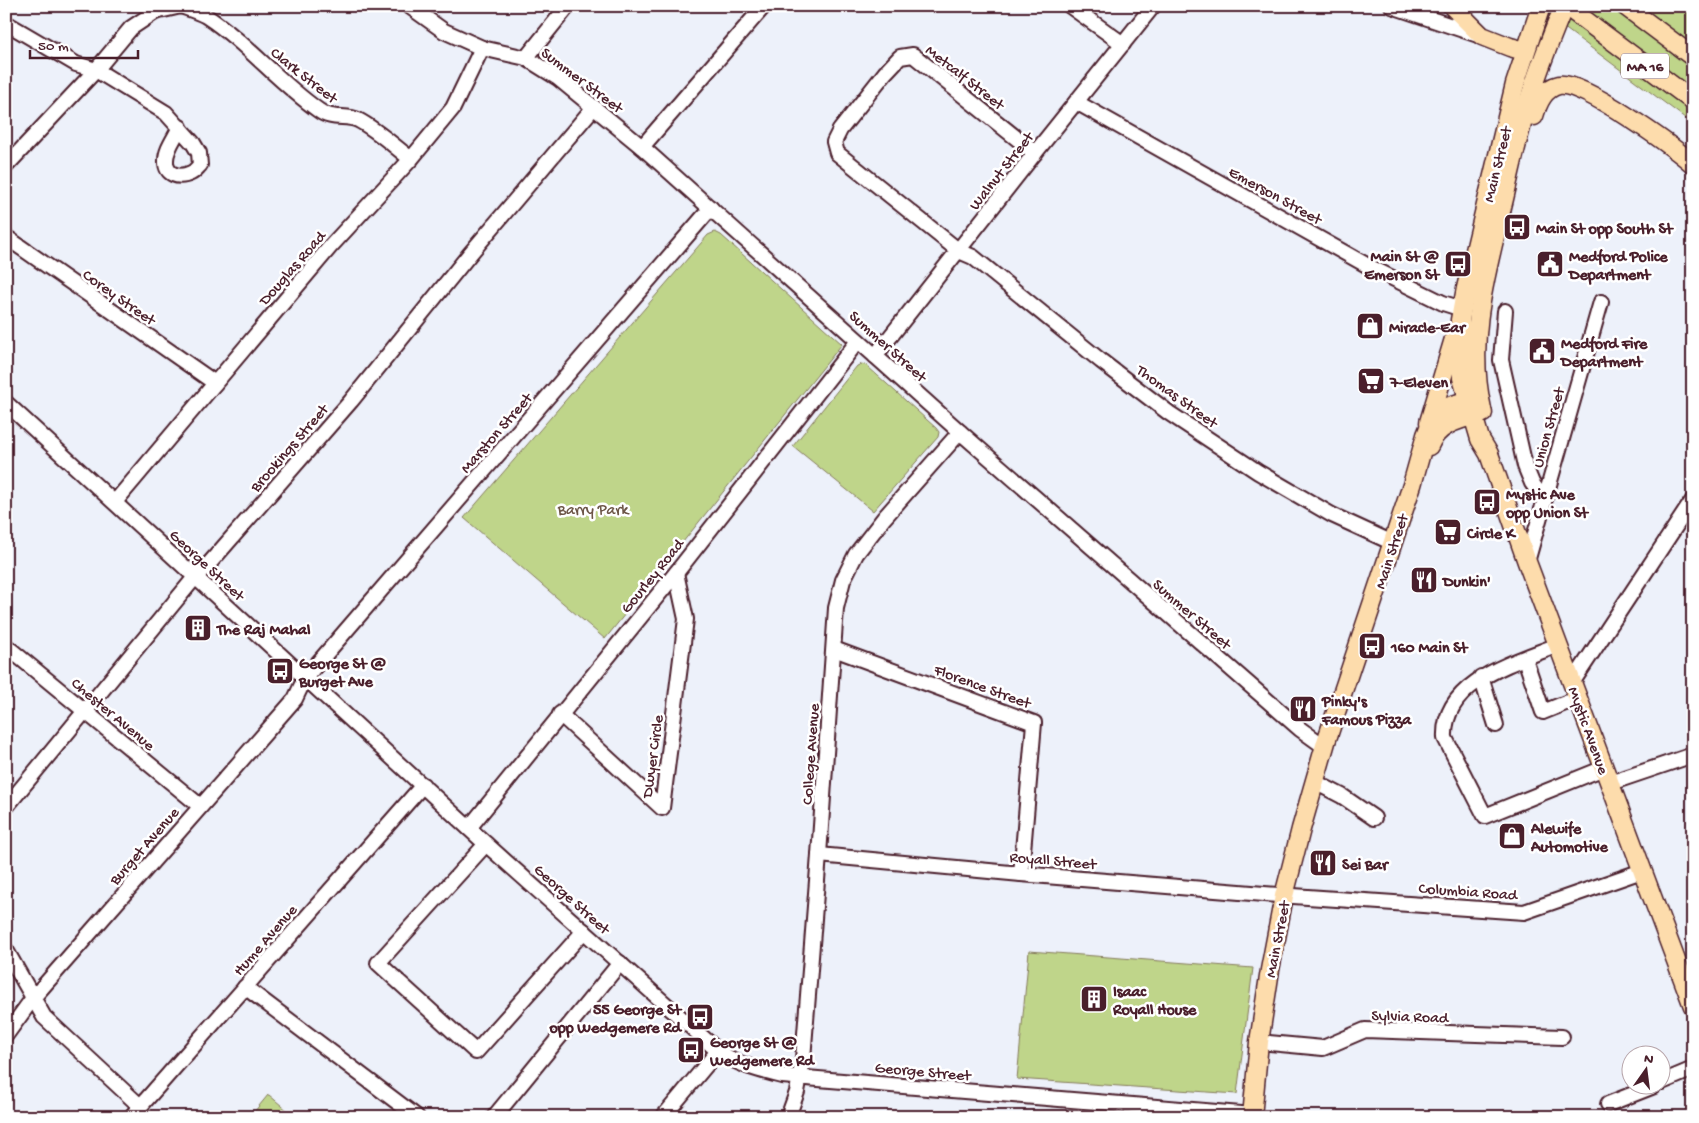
<svg xmlns="http://www.w3.org/2000/svg" width="1699" height="1123" viewBox="0 0 1699 1123" font-family="'Gochi Hand',sans-serif">
<style>
.green{fill:#bfd58a;stroke:#847a5a}
.lines{fill:none;stroke-linecap:round;stroke-linejoin:round}
.minor-casing{stroke:#4a1f2b;stroke-width:18}
.major-casing{stroke:#4a1f2b;stroke-width:21}
.minor{stroke:#fff;stroke-width:14}
.major{stroke:#fddcac;stroke-width:18}
.labels{text-anchor:middle;stroke-width:5;stroke-linejoin:round;paint-order:stroke}
.shield{fill:#fff;stroke:#80626b;stroke-width:1}
.shield-label{font-size:15px;font-weight:bold;fill:#4a1f2b}
.street-label{font-size:16px;fill:#4a1f2b;stroke:#fff}
.poi-label{font-size:16px;font-weight:bold;fill:#4a1f2b;stroke:#fff;text-anchor:start}
.park-label{font-size:16px;fill:#6d5648;stroke:#fff}
</style>
<rect width="100%" height="100%" fill="#edf1fa"/>
<filter id="ink" filterUnits="userSpaceOnUse"><feTurbulence type="fractalNoise" baseFrequency=".02" numOctaves="2"/><feDisplacementMap in="SourceGraphic" scale="10" xChannelSelector="R" yChannelSelector="G"/><feConvolveMatrix kernelMatrix="1 2 1 2 8 2 1 2 1" color-interpolation-filters="sRGB"/></filter>
<g filter="url(#ink)">
<!-- green -->
<g class="green">
<path d="M 1535,6 L 1693,6 L 1693,124 Z"/>
<path d="M 715,232 L 721,235 L 842,344 L 605,639 L 464,518 L 708,235 Z"/>
<path d="M 862,364 L 867,366 L 936,428 L 939,432 L 938,437 L 873,511 L 793,446 L 857,366 Z"/>
<path d="M 1029,951 L 1253,968 L 1237,1094 L 1017,1079 Z"/>
<path d="M 268,1095 L 269,1095 L 295,1117 L 250,1117 Z"/>
</g>
<g class="lines">
<!-- minor casing -->
<g class="minor-casing">
<g id="minor">
<path d="M 181,6 C 189,9 199,12 206,16 C 247,43 278,82 318,110 C 332,121 346,114 358,120 C 377,130 394,146 411,159"/>
<path d="M 409,6 L 444,31 L 482,48 L 526,58 L 558,78 L 642,147 L 960,432 L 1300,729 L 1325,747"/>
<path d="M 1070,6 L 1123,44"/>
<path d="M 1392,6 L 1481,36"/>
<path d="M 6,23 L 76,64 L 96,70 L 166,113 L 193,143 L 199,153 L 200,165 C 197,168 194,172 191,173 C 179,179 165,175 166,160 C 166,149 175,138 180,127"/>
<path d="M 526,58 L 568,6"/>
<path d="M 1076,102 L 1370,267 L 1443,303 L 1462,309"/>
<path d="M 642,147 L 764,6"/>
<path d="M 1035,153 L 913,55 L 900,57 L 885,73 L 840,130 L 834,142 L 837,153 L 959,251 L 973,257 L 1101,361 L 1169,413 L 1258,472 L 1332,515 L 1393,543"/>
<path d="M 6,166 L 96,70 L 131,28 L 155,12 L 181,6"/>
<path d="M 6,237 L 215,383"/>
<path d="M 1505,311 L 1501,360 L 1525,466 L 1532,483 L 1544,500"/>
<path d="M 875,356 L 1035,153 L 1153,6"/>
<path d="M 6,403 L 486,844 L 718,1051 C 738,1065 758,1070 782,1076 L 1253,1115"/>
<path d="M 115,502 L 330,247 L 411,159 L 453,108 L 482,48"/>
<path d="M 1527,562 L 1601,302"/>
<path d="M 1558,645 C 1516,662 1442,681 1445,738 L 1485,816 L 1604,768"/>
<path d="M 6,646 L 200,806"/>
<path d="M 834,649 L 1034,723 L 1021,874"/>
<path d="M 1525,659 L 1543,712 L 1578,698"/>
<path d="M 1481,677 L 1496,725"/>
<path d="M 1572,683 L 1693,500"/>
<path d="M 560,714 L 662,808 L 686,619 L 676,573"/>
<path d="M 1315,782 L 1342,796 L 1374,818"/>
<path d="M 1610,783 L 1693,755"/>
<path d="M 6,807 L 196,576 L 208,565 L 351,401 L 469,255 L 594,107"/>
<path d="M 469,828 L 676,573 L 858,341"/>
<path d="M 486,844 L 378,963 L 476,1052 L 584,931"/>
<path d="M 819,855 L 1021,874 L 1264,894 L 1524,912 L 1642,871"/>
<path d="M 6,950 L 44,1017 L 140,1106"/>
<path d="M 245,987 L 417,1117"/>
<path d="M 6,1035 L 33,998 L 295,699 L 305,678 L 711,208"/>
<path d="M 1259,1042 L 1323,1048 L 1365,1030 L 1562,1037"/>
<path d="M 1662,1082 L 1693,1069"/>
<path d="M 1608,1104 L 1654,1086"/>
<path d="M 131,1117 L 423,785"/>
<path d="M 494,1117 L 620,963"/>
<path d="M 663,1117 L 718,1051"/>
<path d="M 788,1117 L 797,1092 L 803,1059 L 819,855 L 836,608 L 843,580 L 856,554 L 884,518 L 960,432"/>
</g>
</g>
<!-- major casing -->
<g class="major-casing">
<g id="major">
<path d="M 1452,6 L 1482,36 L 1510,47 L 1525,51"/>
<path d="M 1541,6 L 1515,84 L 1466,288 L 1460,320 L 1462,378 L 1480,439 L 1489,454 L 1527,562 L 1693,1006"/>
<path d="M 1566,6 L 1693,101"/>
<path d="M 1625,6 L 1693,57"/>
<path d="M 1534,116 C 1538,103 1544,88 1559,85 C 1582,80 1673,147 1693,164"/>
<path d="M 1482,409 C 1466,340 1486,274 1502,207 C 1510,175 1516,142 1526,110 C 1536,75 1550,40 1564,6"/>
<path d="M 1429,422 L 1456,332"/>
<path d="M 1429,446 C 1438,423 1461,419 1483,413"/>
<path d="M 1252,1117 L 1259,1042 L 1270,970 L 1284,896 L 1301,829 L 1326,742 L 1412,485 L 1426,435 L 1432,420 L 1440,411 L 1447,407 L 1468,400 L 1479,398"/>
</g>
</g>
<!-- minor -->
<use href="#minor" class="minor"/>
<!-- major -->
<use href="#major" class="major"/>
</g>
</g>
<!-- icons -->
<defs>
<g id="bus-square" transform="scale(1.4375)"><rect x="-9" y="-9" width="18" height="18" rx="4" fill="#4a1f2b" stroke="#fff"/><path d="M-5-6H5V4H4V6H2V4H-2V6H-4V4H-5ZM-3.5-4V0h7V-4ZM-3.5 1.2v1.5H-2V1.2ZM2 1.2v1.5H3.5V1.2Z" fill="#fff"/></g>
<g id="civic-square" transform="scale(1.4375)"><rect x="-9" y="-9" width="18" height="18" rx="4" fill="#4a1f2b" stroke="#fff"/><path d="M-.6-6.5H3V-4.5H.6V-3L4-1V1h2V6H-6V1h2V-1L-.6-3ZM-1.2 2.5V6h2.4V2.5Z" fill="#fff"/></g>
<g id="shop-square" transform="scale(1.4375)"><rect x="-9" y="-9" width="18" height="18" rx="4" fill="#4a1f2b" stroke="#fff"/><path d="M-5-2.5h2.3a2.7 3.5 0 0 1 5.4 0H5L5.5 6h-11ZM-1.5-2.5h3a1.5 2.3 0 0 0-3 0Z" fill="#fff"/></g>
<g id="supermarket-square" transform="scale(1.4375)"><rect x="-9" y="-9" width="18" height="18" rx="4" fill="#4a1f2b" stroke="#fff"/><path d="M-6-5.5h2.5l.6 2H6L4.5 2H-2.5L-4.4-4H-6ZM-1.5 3.2a1.3 1.3 0 1 0 .1 0ZM3 3.2a1.3 1.3 0 1 0 .1 0Z" fill="#fff"/></g>
<g id="restaurant-square" transform="scale(1.4375)"><rect x="-9" y="-9" width="18" height="18" rx="4" fill="#4a1f2b" stroke="#fff"/><path d="M-5-6h1v4h1v-4h1v4h1v-4h1v5L-1.5 .5V6h-2V.5L-5-1ZM5-6V6H3V1.5H1.5Q1.5-4 5-6Z" fill="#fff"/></g>
<g id="building-square" transform="scale(1.4375)"><rect x="-9" y="-9" width="18" height="18" rx="4" fill="#4a1f2b" stroke="#fff"/><path d="M-4-6H4V6H1V3H-1V6H-4ZM-2.5-4.3h1.7v1.8h-1.7ZM.8-4.3h1.7v1.8H.8ZM-2.5-1h1.7V.8h-1.7ZM.8-1h1.7V.8H.8Z" fill="#fff"/></g>
</defs>
<g fill-rule="evenodd">
<use href="#bus-square" x="1517" y="227"/>
<use href="#bus-square" x="1458" y="264"/>
<use href="#civic-square" x="1550" y="264"/>
<use href="#shop-square" x="1370" y="326"/>
<use href="#civic-square" x="1542" y="351"/>
<use href="#supermarket-square" x="1371" y="381"/>
<use href="#bus-square" x="1487" y="502"/>
<use href="#supermarket-square" x="1448" y="532"/>
<use href="#restaurant-square" x="1424" y="580"/>
<use href="#building-square" x="198" y="628"/>
<use href="#bus-square" x="1372" y="646"/>
<use href="#bus-square" x="280" y="671"/>
<use href="#restaurant-square" x="1303" y="709"/>
<use href="#shop-square" x="1512" y="836"/>
<use href="#restaurant-square" x="1323" y="863"/>
<use href="#building-square" x="1094" y="999"/>
<use href="#bus-square" x="700" y="1017"/>
<use href="#bus-square" x="691" y="1050"/>
</g>
<g class="labels">
<!-- shield labels -->
<rect class="shield" x="1621" y="53.5" width="48" height="25" rx="4"/>
<g class="shield-label">
<text x="1645" y="71">MA 16</text>
</g>
<!-- street labels -->
<g class="street-label">
<text transform="translate(305 74) rotate(38)" y="6">Clark Street</text>
<text transform="translate(966 76) rotate(38)" y="6">Metcalf Street</text>
<text transform="translate(583 79) rotate(37)" y="6">Summer Street</text>
<text transform="translate(1496 164) rotate(-76)" y="6">Main Street</text>
<text transform="translate(1000 170) rotate(-52)" y="6">Walnut Street</text>
<text transform="translate(1276 194) rotate(29)" y="6">Emerson Street</text>
<text transform="translate(291 267) rotate(-49)" y="6">Douglas Road</text>
<text transform="translate(120 296) rotate(35)" y="6">Corey Street</text>
<text transform="translate(889 345) rotate(42)" y="6">Summer Street</text>
<text transform="translate(1178 395) rotate(36)" y="6">Thomas Street</text>
<text transform="translate(1547 427) rotate(-74)" y="6">Union Street</text>
<text transform="translate(495 432) rotate(-49)" y="6">Marston Street</text>
<text transform="translate(288 447) rotate(-49)" y="6">Brookings Street</text>
<text transform="translate(1390 551) rotate(-72)" y="6">Main Street</text>
<text transform="translate(208 564) rotate(43)" y="6">George Street</text>
<text transform="translate(651 575) rotate(-51)" y="6">Gourley Road</text>
<text transform="translate(1193 613) rotate(41)" y="6">Summer Street</text>
<text transform="translate(983 685) rotate(20)" y="6">Florence Street</text>
<text transform="translate(114 713) rotate(40)" y="6">Chester Avenue</text>
<text transform="translate(1590 730) rotate(70)" y="6">Mystic Avenue</text>
<text transform="translate(809 754) rotate(-86)" y="6">College Avenue</text>
<text transform="translate(651 756) rotate(-82)" y="6">Dwyer Circle</text>
<text transform="translate(143 845) rotate(-49)" y="6">Burget Avenue</text>
<text transform="translate(1053 859) rotate(5)" y="6">Royall Street</text>
<text transform="translate(1468 890) rotate(4)" y="6">Columbia Road</text>
<text transform="translate(573 898) rotate(42)" y="6">George Street</text>
<text transform="translate(264 939) rotate(-49)" y="6">Hume Avenue</text>
<text transform="translate(1276 939) rotate(-79)" y="6">Main Street</text>
<text transform="translate(1410 1015) rotate(2)" y="6">Sylvia Road</text>
<text transform="translate(923 1070) rotate(5)" y="6">George Street</text>
</g>
<!-- poi labels -->
<g class="poi-label">
<text x="1536" y="233">Main St opp South St</text>
<text x="1439" y="261" text-anchor="end">Main St @<tspan x="1439" dy="18">Emerson St</tspan></text>
<text x="1569" y="261">Medford Police<tspan x="1569" dy="18">Department</tspan></text>
<text x="1389" y="332">Miracle-Ear</text>
<text x="1561" y="348">Medford Fire<tspan x="1561" dy="18">Department</tspan></text>
<text x="1390" y="387">7-Eleven</text>
<text x="1506" y="499">Mystic Ave<tspan x="1506" dy="18">opp Union St</tspan></text>
<text x="1467" y="538">Circle K</text>
<text x="1443" y="586">Dunkin'</text>
<text x="217" y="634">The Raj Mahal</text>
<text x="1391" y="652">160 Main St</text>
<text x="299" y="668">George St @<tspan x="299" dy="18">Burget Ave</tspan></text>
<text x="1322" y="706">Pinky's<tspan x="1322" dy="18">Famous Pizza</tspan></text>
<text x="1531" y="833">Alewife<tspan x="1531" dy="18">Automotive</tspan></text>
<text x="1342" y="869">Sei Bar</text>
<text x="1113" y="996">Isaac<tspan x="1113" dy="18">Royall House</tspan></text>
<text x="681" y="1014" text-anchor="end">55 George St<tspan x="681" dy="18">opp Wedgemere Rd</tspan></text>
<text x="710" y="1047">George St @<tspan x="710" dy="18">Wedgemere Rd</tspan></text>
</g>
<!-- park labels -->
<g class="park-label">
<text x="593" y="514">Barry Park</text>
</g>
</g>
<!-- margin -->
<rect width="1699" height="1123" fill="none" stroke="#fff" stroke-width="25"/>
<rect x="12" y="12" width="1674" height="1098" fill="none" stroke="#4a1f2b" stroke-width="2" filter="url(#ink)"/>
<!-- north arrow -->
<g transform="translate(1646 1070) rotate(14)"><circle r="24" fill="#ffffff" stroke="#b7a5aa"/>
<path d="M0-4L9 19L0 12L-9 19Z" fill="#4a1f2b"/>
<text y="-8" font-size="14" font-weight="bold" text-anchor="middle" fill="#4a1f2b">N</text>
</g>
<!-- scale -->
<path d="M30 50v8h108v-8" fill="none" stroke="#4a1f2b" stroke-width="2.5"/>
<text x="38" y="50" font-size="15" fill="#4a1f2b" stroke="#ffffff" stroke-width="4" paint-order="stroke">50 m</text>
</svg>
